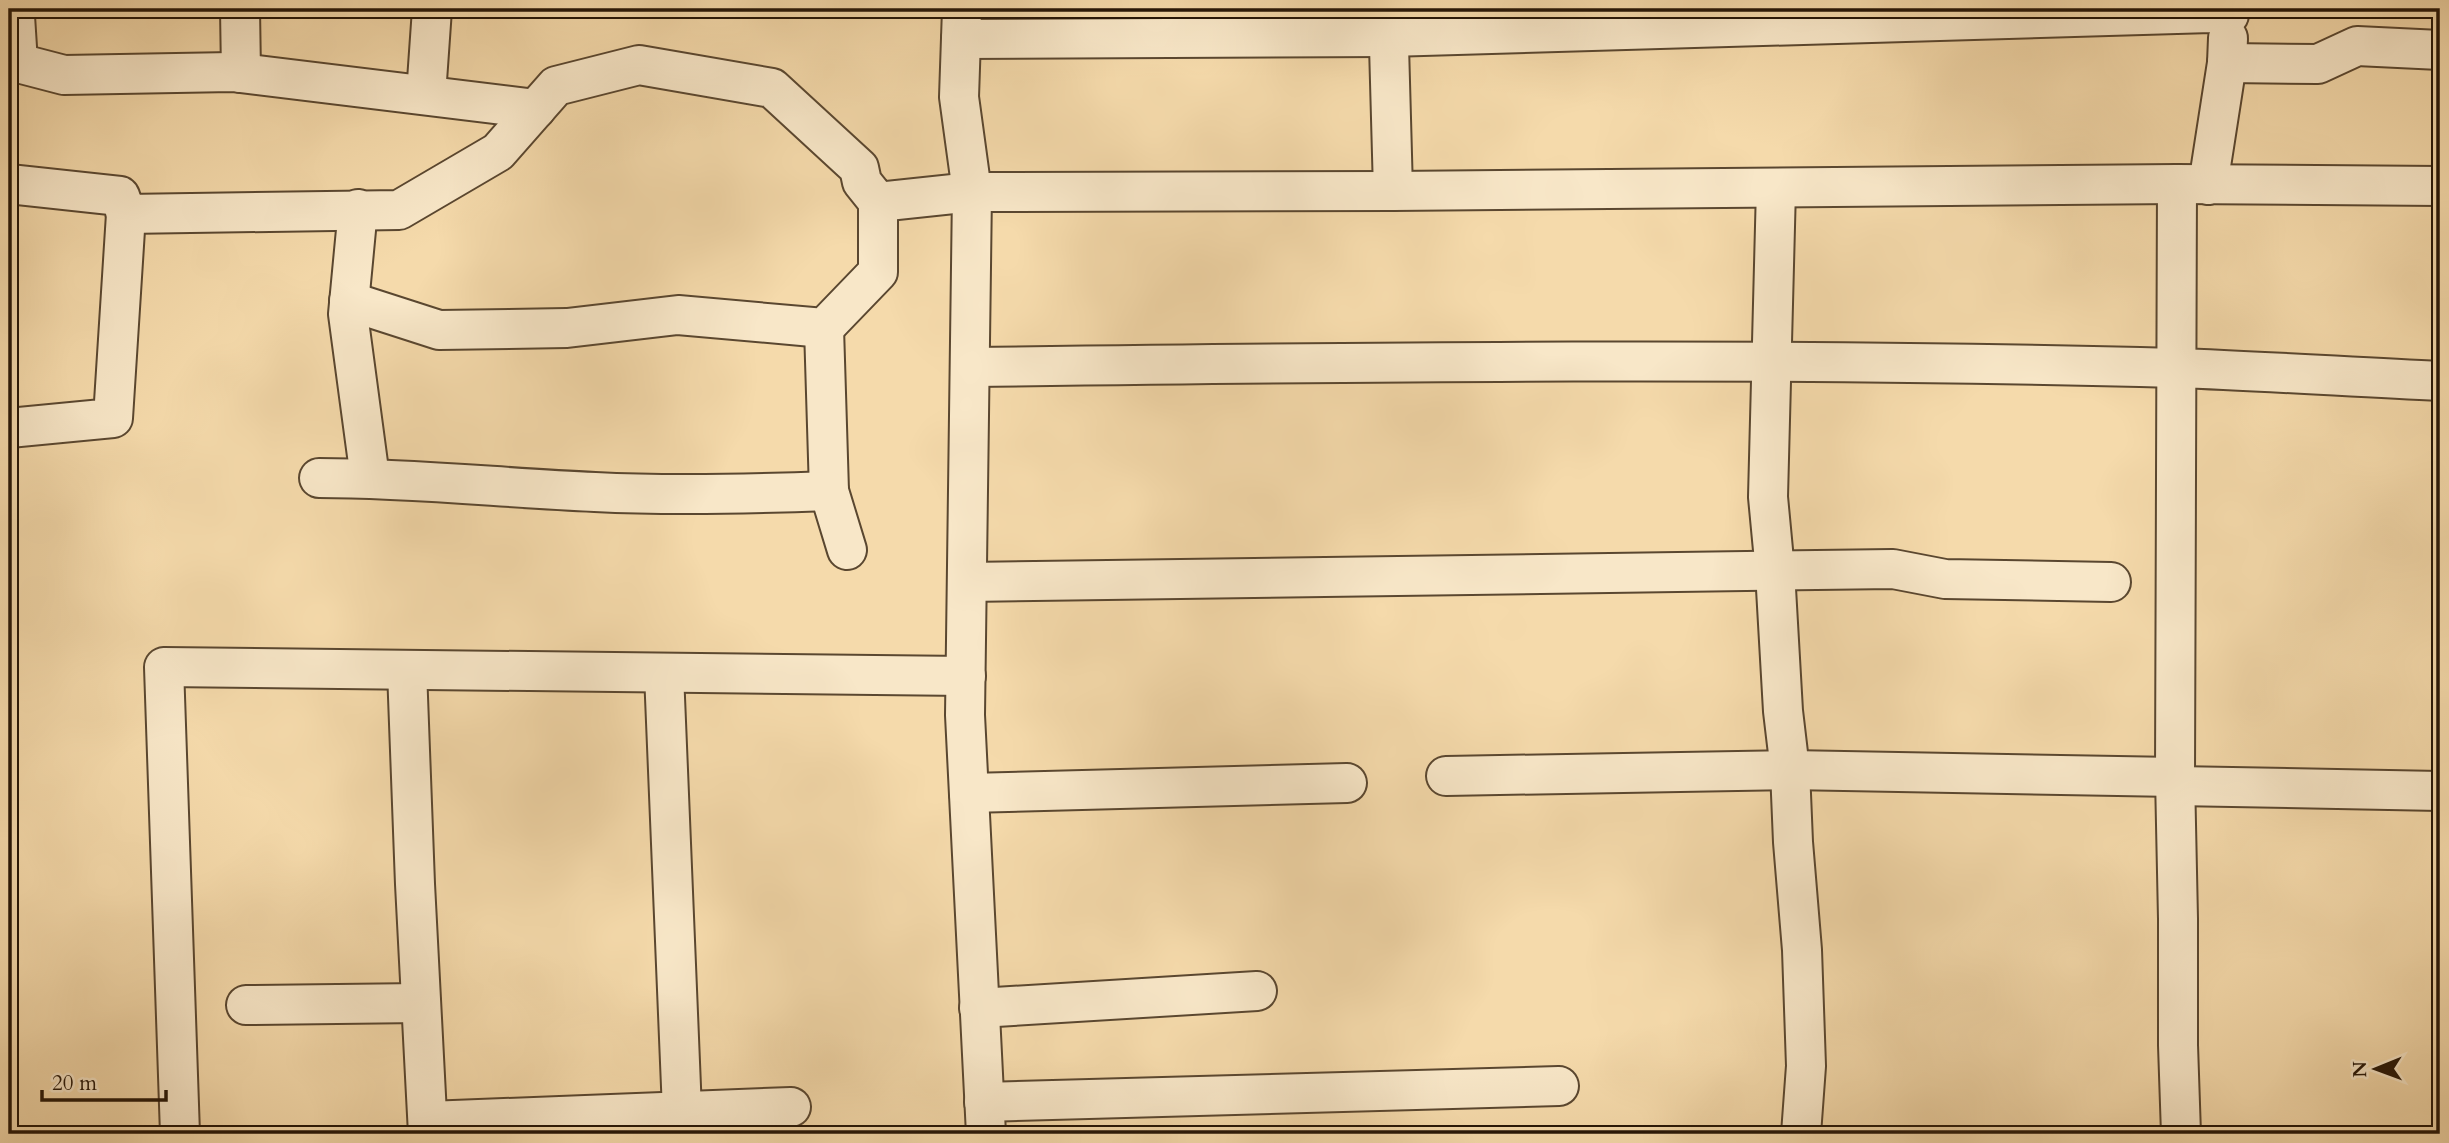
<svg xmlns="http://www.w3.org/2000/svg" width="2449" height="1143" viewBox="0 0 2449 1143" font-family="Cardo,serif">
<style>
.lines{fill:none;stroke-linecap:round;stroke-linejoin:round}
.minor-casing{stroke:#5a4730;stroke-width:42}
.minor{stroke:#f8e7c8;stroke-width:38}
</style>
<rect width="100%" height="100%" fill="#f5daab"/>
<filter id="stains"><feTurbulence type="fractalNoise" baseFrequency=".00286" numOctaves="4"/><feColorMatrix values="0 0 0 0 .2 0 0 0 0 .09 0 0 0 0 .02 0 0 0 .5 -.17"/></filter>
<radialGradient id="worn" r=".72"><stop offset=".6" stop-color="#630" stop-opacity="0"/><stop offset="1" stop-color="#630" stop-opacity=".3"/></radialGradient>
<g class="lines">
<!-- minor casing -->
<g class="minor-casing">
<g id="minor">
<path d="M 240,9 L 241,73"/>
<path d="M 962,9 L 959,97 L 972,192 L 965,715 L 986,1134"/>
<path d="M 1388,9 L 1393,191"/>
<path d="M 9,16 L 15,16 L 18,63 L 64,75 L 232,72 L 536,109"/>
<path d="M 961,39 L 1389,37 L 2211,13 L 2229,15"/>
<path d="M 2227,63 L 2318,64 L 2357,46 L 2440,50"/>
<path d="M 426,95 L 432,9"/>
<path d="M 9,184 L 120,196 L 126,214 L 399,210 L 498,152 L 556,86 L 639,65 L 772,88 L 859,168 L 862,182 L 878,202 L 972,192 L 1393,191 L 2177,184 L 2440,186"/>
<path d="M 2177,184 L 2175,777 L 2178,919 L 2178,1045 L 2181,1134"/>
<path d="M 2208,185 L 2227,63 L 2228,38"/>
<path d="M 1776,188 L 1768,497 L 1775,571 L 1783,711 L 1790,770 L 1793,842 L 1802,950 L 1806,1066 L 1801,1134"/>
<path d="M 358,209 L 348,314 L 370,478"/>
<path d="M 349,301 L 439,330 L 567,328 L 678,315 L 824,328 L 878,272 L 878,202"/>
<path d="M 824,328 L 829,491 L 847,550"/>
<path d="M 970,367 C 1372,362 1773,357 2175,368 C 2263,371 2352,377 2440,381"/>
<path d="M 9,428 L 113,418 L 126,214"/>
<path d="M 319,478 C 411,478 503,488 595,492 C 673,496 751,494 829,491"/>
<path d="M 967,582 L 1893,569 L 1945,579 L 2111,582"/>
<path d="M 407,670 L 415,884 L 428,1134"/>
<path d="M 664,673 L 682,1111"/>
<path d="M 1446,776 L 1790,770 L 2175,777"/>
<path d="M 2176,786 L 2440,791"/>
<path d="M 969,793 L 1347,783"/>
<path d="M 246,1005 L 421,1003"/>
<path d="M 979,1008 L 1257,991"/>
<path d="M 984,1102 L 1559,1086"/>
<path d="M 428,1121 L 791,1107"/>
<path d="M 180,1134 L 164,667 L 966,676"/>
</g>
</g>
<!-- minor -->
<use href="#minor" class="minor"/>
</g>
<!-- margin -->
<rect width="2449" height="1143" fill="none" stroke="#f5daab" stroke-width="35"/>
<rect x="10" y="10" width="2428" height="1122" fill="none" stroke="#261607" stroke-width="3.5"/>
<rect x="18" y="18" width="2414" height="1108" fill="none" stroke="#261607" stroke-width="2"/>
<!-- north arrow -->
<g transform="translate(2376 1069) rotate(269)" stroke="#f8e7c8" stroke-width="5" paint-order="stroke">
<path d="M0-5L12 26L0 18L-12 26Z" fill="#261607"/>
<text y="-10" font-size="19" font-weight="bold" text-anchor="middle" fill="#261607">N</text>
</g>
<!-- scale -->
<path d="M42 1090v10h124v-10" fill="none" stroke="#261607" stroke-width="3.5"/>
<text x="52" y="1090" font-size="21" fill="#261607" stroke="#f8e7c8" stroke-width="5" paint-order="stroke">20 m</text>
<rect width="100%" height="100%" filter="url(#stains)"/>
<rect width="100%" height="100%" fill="url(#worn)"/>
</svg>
